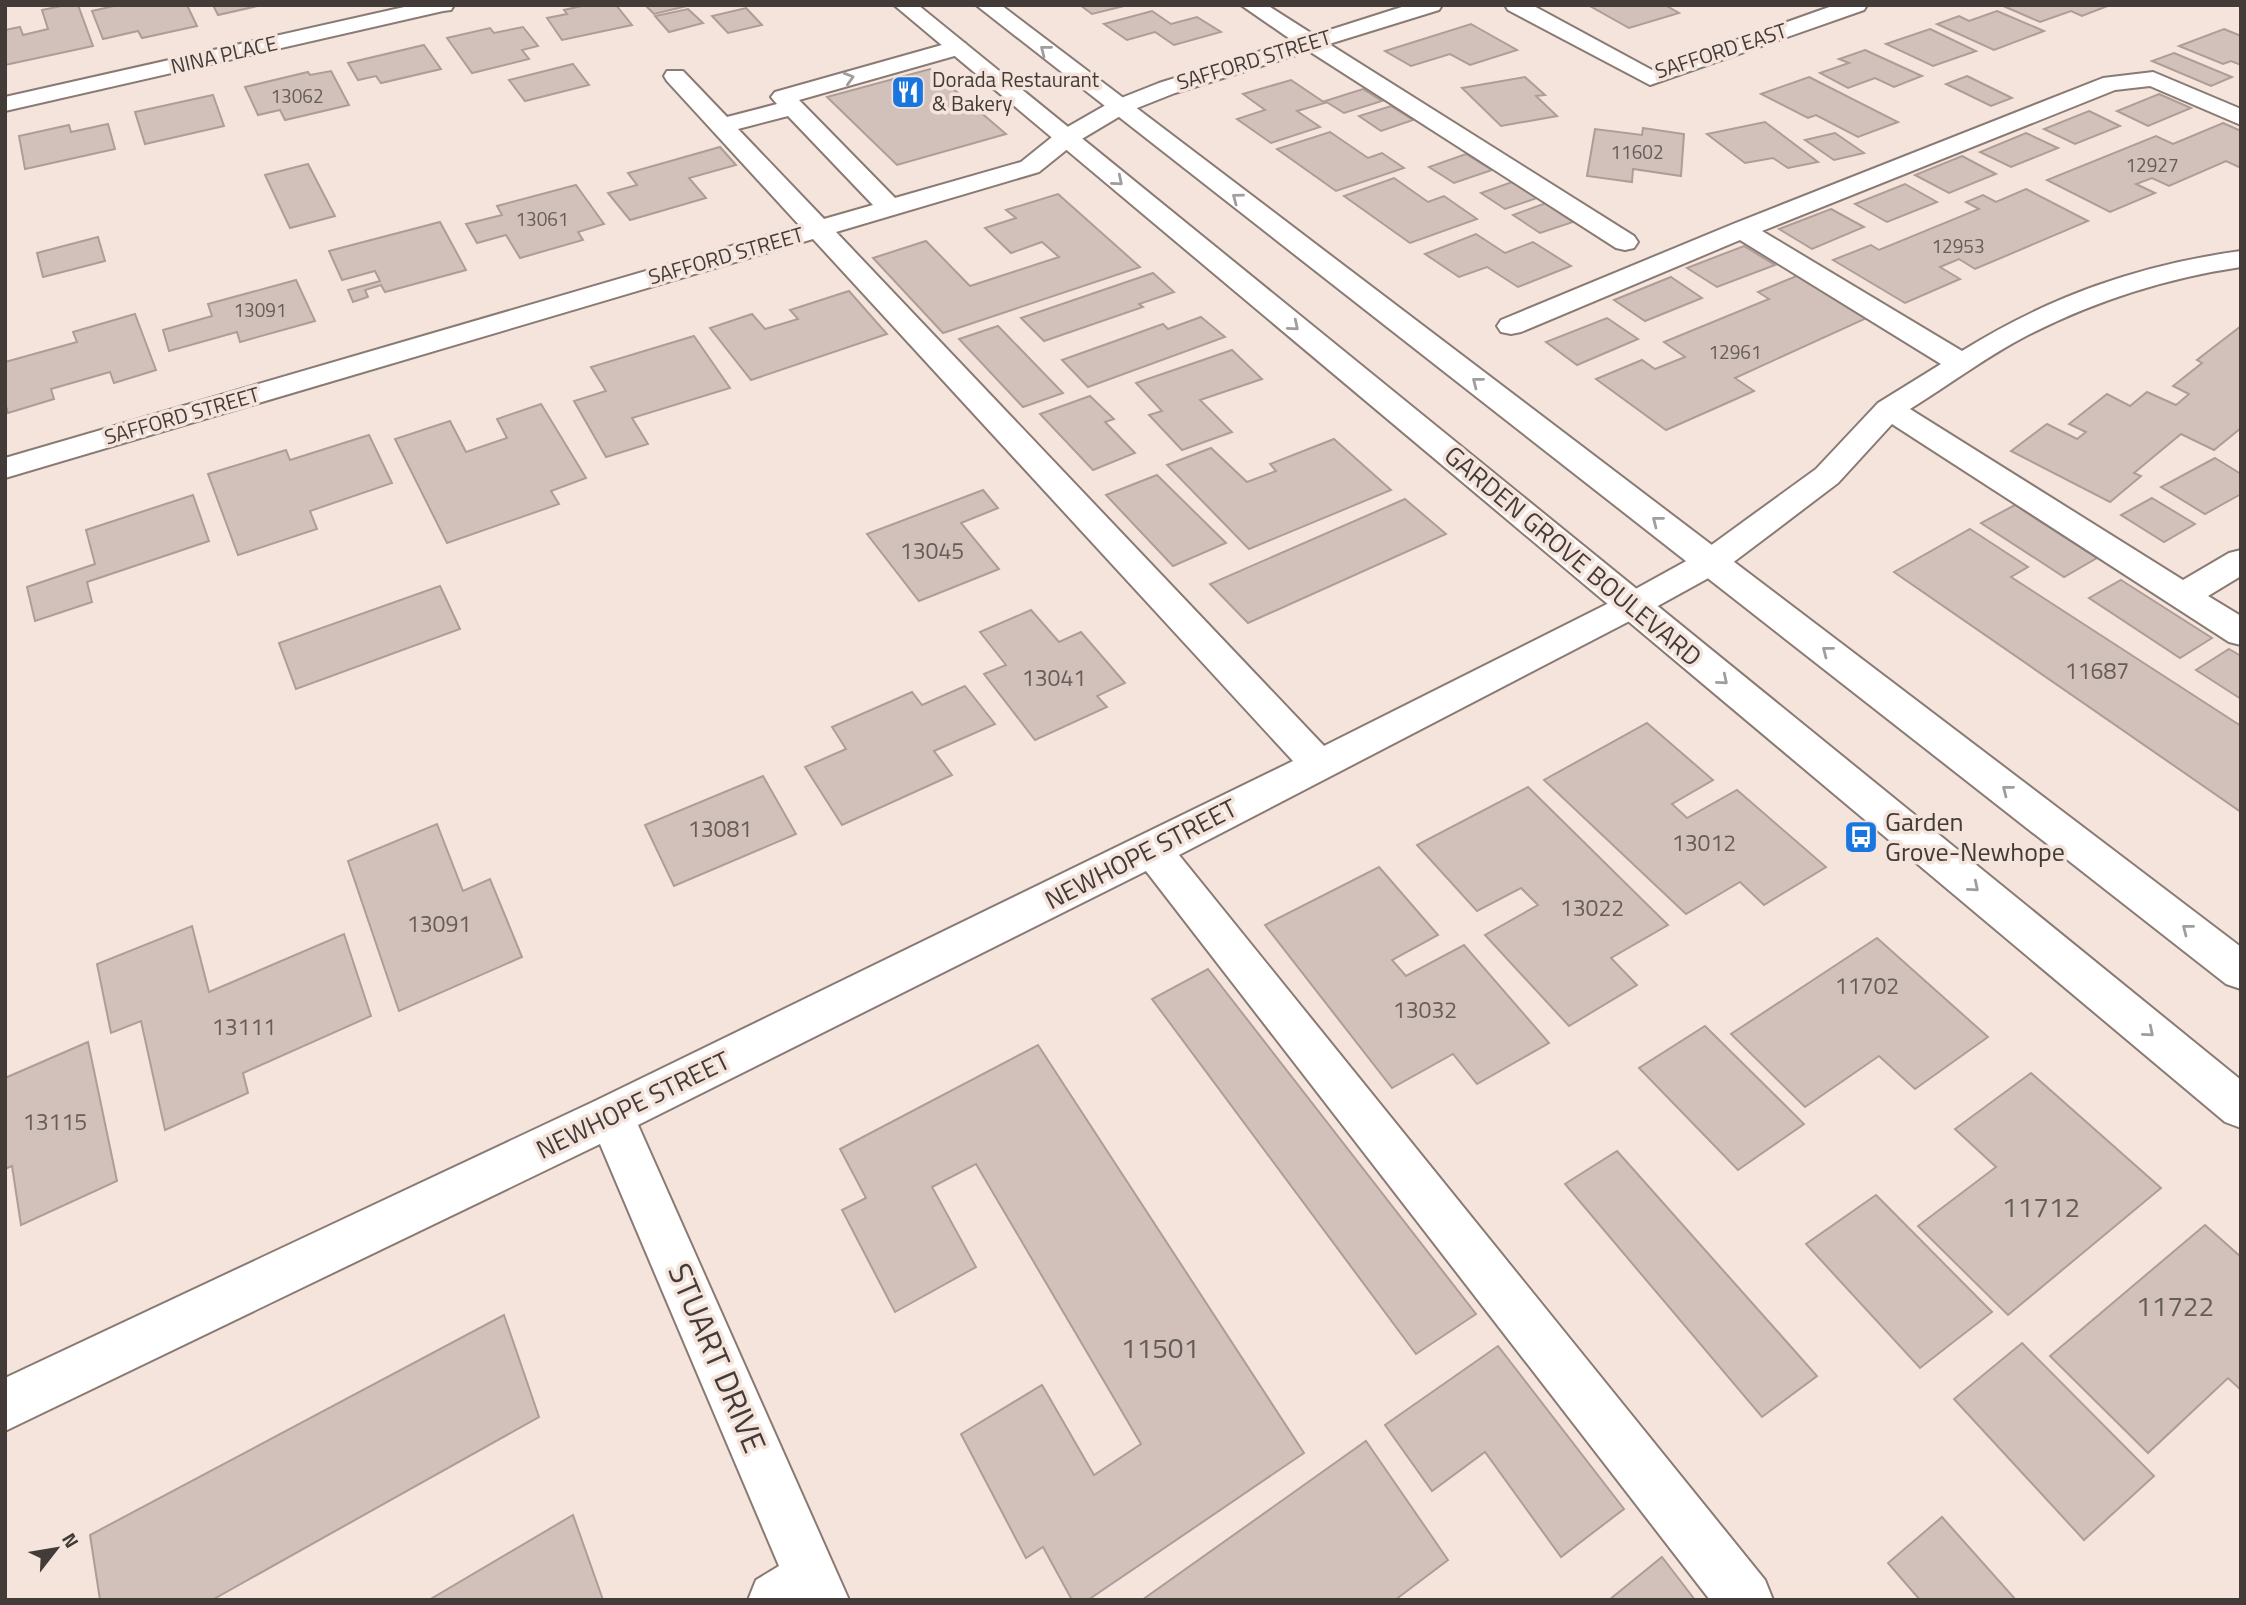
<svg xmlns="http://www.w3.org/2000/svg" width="2246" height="1605" viewBox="0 0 2246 1605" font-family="'Titillium Web',sans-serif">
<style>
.building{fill:#d2c1ba;stroke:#ad9d96;stroke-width:2}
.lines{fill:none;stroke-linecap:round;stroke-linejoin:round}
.minor-casing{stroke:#897a73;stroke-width:4}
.major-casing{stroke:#897a73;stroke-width:4}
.minor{fill:#fff;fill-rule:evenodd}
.major{fill:#fff;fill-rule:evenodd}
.oneway{stroke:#a09d9c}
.labels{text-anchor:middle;stroke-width:7;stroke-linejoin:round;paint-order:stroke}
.far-number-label{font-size:19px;fill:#665c58}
.far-street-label{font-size:21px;fill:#423b38;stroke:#f5e4dc}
.far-poi-label{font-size:21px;fill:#423b38;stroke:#f5e4dc;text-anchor:start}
.number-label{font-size:23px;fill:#665c58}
.street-label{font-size:26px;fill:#423b38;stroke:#f5e4dc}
.poi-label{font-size:26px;fill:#423b38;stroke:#f5e4dc;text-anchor:start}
.near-number-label{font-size:28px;fill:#665c58}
.near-street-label{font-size:32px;fill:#423b38;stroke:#f5e4dc}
</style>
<rect width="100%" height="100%" fill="#f5e4dc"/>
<!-- building -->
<g class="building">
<path d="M 66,5 L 78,5 L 93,46 L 5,65 L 5,30 L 20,27 L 23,35 L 48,29 L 42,10 Z"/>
<path d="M 118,5 L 187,5 L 197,26 L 142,38 L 138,31 L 103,39 L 92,11 Z"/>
<path d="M 213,5 L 262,5 L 218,15 Z"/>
<path d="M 586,5 L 616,5 L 632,25 L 562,40 L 547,18 L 567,14 L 564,10 Z"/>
<path d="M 645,5 L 691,5 L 654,14 Z"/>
<path d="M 1080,5 L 1128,5 L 1092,14 Z"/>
<path d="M 1588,5 L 1665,5 L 1679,13 L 1629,28 Z"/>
<path d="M 2001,5 L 2110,5 L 2082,16 L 2071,11 L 2040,22 Z"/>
<path d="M 746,8 L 762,25 L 728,33 L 712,16 Z"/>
<path d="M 688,9 L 703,23 L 669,32 L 655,16 Z"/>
<path d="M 1152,11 L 1171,24 L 1197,17 L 1221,32 L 1174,45 L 1155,32 L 1127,40 L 1104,24 Z"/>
<path d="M 1997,11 L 2044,31 L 1994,50 L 1937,24 L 1959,16 L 1969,21 Z"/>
<path d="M 1471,24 L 1517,50 L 1470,65 L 1450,54 L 1411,66 L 1385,51 Z"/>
<path d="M 523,27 L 538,46 L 522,50 L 529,59 L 472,73 L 447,38 L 490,28 L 494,33 Z"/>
<path d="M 1930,29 L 1976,51 L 1933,66 L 1886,44 Z"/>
<path d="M 2224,29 L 2241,36 L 2241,65 L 2231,61 L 2223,64 L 2179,46 Z"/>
<path d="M 424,45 L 441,69 L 381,83 L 376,76 L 358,80 L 348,63 Z"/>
<path d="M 1865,50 L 1922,76 L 1894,87 L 1875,78 L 1848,88 L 1820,73 L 1849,63 L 1839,59 Z"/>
<path d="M 2174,53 L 2232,77 L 2211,86 L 2152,61 Z"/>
<path d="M 573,64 L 589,85 L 525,101 L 509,80 Z"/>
<path d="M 930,69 L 1006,134 L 897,165 L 827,97 Z"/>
<path d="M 331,71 L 349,105 L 285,120 L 280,110 L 258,115 L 245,87 L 308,72 L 310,75 Z"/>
<path d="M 1967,76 L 2012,98 L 1991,106 L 1946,84 Z"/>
<path d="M 1525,77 L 1545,95 L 1536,96 L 1557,116 L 1501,126 L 1462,88 Z"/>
<path d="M 1809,77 L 1898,122 L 1858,137 L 1816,115 L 1808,118 L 1761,94 Z"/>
<path d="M 1291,80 L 1325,103 L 1297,111 L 1320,127 L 1271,143 L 1237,119 L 1265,110 L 1243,94 Z"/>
<path d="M 1363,89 L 1382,101 L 1344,113 L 1325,101 Z"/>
<path d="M 2159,94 L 2191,108 L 2148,126 L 2117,111 Z"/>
<path d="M 213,95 L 224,126 L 145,144 L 135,112 Z"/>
<path d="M 1391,106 L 1413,120 L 1381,131 L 1359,116 Z"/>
<path d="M 2089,111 L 2120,126 L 2075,144 L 2044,129 Z"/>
<path d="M 1765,122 L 1818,162 L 1788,168 L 1773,158 L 1745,163 L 1707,134 Z"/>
<path d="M 2223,123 L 2241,131 L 2241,168 L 2226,161 L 2169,186 L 2152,178 L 2136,184 L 2155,193 L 2110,212 L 2047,180 L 2156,136 L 2173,144 Z"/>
<path d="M 108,124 L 115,149 L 25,169 L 19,136 L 69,125 L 71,132 Z"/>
<path d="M 1643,128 L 1684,134 L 1681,176 L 1633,169 L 1632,182 L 1587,176 L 1595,129 L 1642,135 Z"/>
<path d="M 1330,132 L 1368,158 L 1382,153 L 1404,168 L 1336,191 L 1277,149 Z"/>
<path d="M 1835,133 L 1864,153 L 1834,160 L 1805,140 Z"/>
<path d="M 2026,133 L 2058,148 L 2011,167 L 1980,152 Z"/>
<path d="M 720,147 L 736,165 L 689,178 L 706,198 L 630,220 L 608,193 L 637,185 L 628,173 Z"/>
<path d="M 1466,154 L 1492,170 L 1454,183 L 1429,167 Z"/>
<path d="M 1962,156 L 1996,174 L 1949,193 L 1915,175 Z"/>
<path d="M 308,164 L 335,216 L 290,228 L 265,175 Z"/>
<path d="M 1394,178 L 1428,202 L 1444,196 L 1477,219 L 1410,243 L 1344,196 Z"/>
<path d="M 1512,182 L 1537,198 L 1505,209 L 1481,193 Z"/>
<path d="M 1905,184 L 1937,202 L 1887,222 L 1855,204 Z"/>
<path d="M 576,185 L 604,224 L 578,232 L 583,240 L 520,258 L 506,235 L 477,243 L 466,224 L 502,215 L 497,206 Z"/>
<path d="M 2026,189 L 2088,221 L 1975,269 L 1959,259 L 1940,267 L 1960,279 L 1905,303 L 1833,260 L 1871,245 L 1879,250 L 1979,209 L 1966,202 L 1983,195 L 1996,202 Z"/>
<path d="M 1058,194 L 1140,267 L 943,333 L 873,258 L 926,241 L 970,286 L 1059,257 L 1042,242 L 1011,253 L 985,228 L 1016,218 L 1006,210 Z"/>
<path d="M 1546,203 L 1573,222 L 1540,233 L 1513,215 Z"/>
<path d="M 1831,209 L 1864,227 L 1812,249 L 1779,229 Z"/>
<path d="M 440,222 L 466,270 L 385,292 L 381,285 L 365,290 L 368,297 L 353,302 L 348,290 L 380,281 L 375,271 L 342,280 L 329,251 Z"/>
<path d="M 1476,234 L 1505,253 L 1533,242 L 1571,266 L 1518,287 L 1487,267 L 1459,277 L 1425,254 Z"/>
<path d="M 98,237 L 105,261 L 43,277 L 37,253 Z"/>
<path d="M 1744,246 L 1775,265 L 1717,287 L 1687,268 Z"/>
<path d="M 1153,273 L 1174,292 L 1139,304 L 1143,307 L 1044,341 L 1021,318 Z"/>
<path d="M 1799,275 L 1869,317 L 1735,378 L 1754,391 L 1666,430 L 1596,379 L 1642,360 L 1655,369 L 1685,357 L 1664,342 L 1769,299 L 1758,292 Z"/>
<path d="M 1671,277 L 1702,298 L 1645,321 L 1614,300 Z"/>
<path d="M 296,280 L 315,321 L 240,342 L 237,332 L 169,351 L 163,330 L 212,316 L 208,304 Z"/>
<path d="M 849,291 L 887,334 L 751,380 L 710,328 L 752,314 L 765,329 L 798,319 L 790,310 Z"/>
<path d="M 135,314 L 156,370 L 114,383 L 110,372 L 51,389 L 54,399 L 8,413 L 5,403 L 5,362 L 77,342 L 73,332 Z"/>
<path d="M 1201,317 L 1225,337 L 1088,387 L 1062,360 L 1163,324 L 1168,329 Z"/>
<path d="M 1607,318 L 1638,339 L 1577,365 L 1546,342 Z"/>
<path d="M 998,326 L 1063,393 L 1023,407 L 959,339 Z"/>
<path d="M 2241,326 L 2241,428 L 2214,450 L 2181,434 L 2134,473 L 2141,476 L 2110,502 L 2011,451 L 2047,424 L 2077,439 L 2086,432 L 2069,424 L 2107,394 L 2130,406 L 2147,392 L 2176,405 L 2189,394 L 2173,386 L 2202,363 L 2197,360 Z"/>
<path d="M 694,336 L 730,388 L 632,418 L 648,444 L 606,457 L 574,401 L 606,391 L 591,367 Z"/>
<path d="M 1232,350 L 1262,379 L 1200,400 L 1232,432 L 1182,450 L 1149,415 L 1162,411 L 1136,383 Z"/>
<path d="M 1090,396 L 1114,419 L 1105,422 L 1135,453 L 1093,470 L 1040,414 Z"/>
<path d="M 541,404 L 586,478 L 551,491 L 559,504 L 447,543 L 395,439 L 450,421 L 466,452 L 507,438 L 497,419 Z"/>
<path d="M 369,435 L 392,483 L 310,511 L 317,529 L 238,555 L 208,474 L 286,450 L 290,460 Z"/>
<path d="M 1334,439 L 1391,490 L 1249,549 L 1167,465 L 1211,448 L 1247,482 L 1276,471 L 1270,464 Z"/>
<path d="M 2215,458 L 2241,474 L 2241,494 L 2205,514 L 2161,487 Z"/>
<path d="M 1157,475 L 1226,543 L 1173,566 L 1106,495 Z"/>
<path d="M 983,490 L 998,508 L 961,523 L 999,569 L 919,601 L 867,534 Z"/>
<path d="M 193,495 L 209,541 L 87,582 L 92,602 L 35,621 L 27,587 L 95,564 L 86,530 Z"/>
<path d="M 2152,498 L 2195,524 L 2164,542 L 2121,515 Z"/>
<path d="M 1405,499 L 1446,534 L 1248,623 L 1210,584 Z"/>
<path d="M 2015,505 L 2097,558 L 2064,577 L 1981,523 Z"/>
<path d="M 1970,529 L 2028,567 L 2011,577 L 2241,726 L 2241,812 L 1894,572 Z"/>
<path d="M 2121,580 L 2212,638 L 2180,658 L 2089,598 Z"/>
<path d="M 440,586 L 460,629 L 296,689 L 279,643 Z"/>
<path d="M 1031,610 L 1059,642 L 1081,632 L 1125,683 L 1097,696 L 1107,707 L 1035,740 L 984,674 L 1006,665 L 980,632 Z"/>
<path d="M 2229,649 L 2241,656 L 2241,699 L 2196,670 Z"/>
<path d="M 965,686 L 995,724 L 934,751 L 952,775 L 842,825 L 805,767 L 846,749 L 832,727 L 912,692 L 922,705 Z"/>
<path d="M 1647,723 L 1713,780 L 1672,804 L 1687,818 L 1737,790 L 1826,867 L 1764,905 L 1740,882 L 1686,914 L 1544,780 Z"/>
<path d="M 763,776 L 796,834 L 674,886 L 645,825 Z"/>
<path d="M 1528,787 L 1668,925 L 1611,958 L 1637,985 L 1569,1026 L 1485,935 L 1538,905 L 1521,888 L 1477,911 L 1417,845 Z"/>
<path d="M 437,824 L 463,891 L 490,879 L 522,957 L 399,1011 L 348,861 Z"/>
<path d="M 1379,867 L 1438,935 L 1392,960 L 1406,976 L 1464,945 L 1549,1043 L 1477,1084 L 1453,1054 L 1392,1088 L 1265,925 Z"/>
<path d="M 192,926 L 209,992 L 344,934 L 371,1016 L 243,1073 L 248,1093 L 165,1130 L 141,1021 L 111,1033 L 97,964 Z"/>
<path d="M 1877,938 L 1988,1037 L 1915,1089 L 1879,1056 L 1805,1107 L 1731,1034 Z"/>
<path d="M 1208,969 L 1476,1314 L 1416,1354 L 1152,999 Z"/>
<path d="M 1705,1026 L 1804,1124 L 1738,1170 L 1639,1068 Z"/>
<path d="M 88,1042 L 117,1181 L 21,1225 L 12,1166 L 5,1169 L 5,1078 Z"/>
<path d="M 1038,1045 L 1304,1453 L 1088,1600 L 1072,1600 L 1043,1547 L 1026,1558 L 961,1434 L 1042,1385 L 1094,1475 L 1141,1444 L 976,1164 L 932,1187 L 976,1267 L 895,1312 L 842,1210 L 866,1198 L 840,1149 Z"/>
<path d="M 2031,1073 L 2161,1188 L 2008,1315 L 1918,1226 L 1996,1167 L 1955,1129 Z"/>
<path d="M 1617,1151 L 1817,1376 L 1762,1417 L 1565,1184 Z"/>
<path d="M 1876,1195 L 1992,1312 L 1920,1368 L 1806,1244 Z"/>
<path d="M 2205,1225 L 2241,1257 L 2241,1390 L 2228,1378 L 2148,1453 L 2050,1356 Z"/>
<path d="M 504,1315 L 539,1417 L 212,1600 L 100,1600 L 90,1535 Z"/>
<path d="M 2022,1343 L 2154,1476 L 2084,1540 L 1954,1399 Z"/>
<path d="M 1498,1346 L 1624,1509 L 1561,1557 L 1485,1452 L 1432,1491 L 1385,1425 Z"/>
<path d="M 1366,1441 L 1448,1560 L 1395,1600 L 1142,1600 Z"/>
<path d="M 573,1515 L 603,1600 L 429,1600 Z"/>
<path d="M 1942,1517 L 2016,1600 L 1920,1600 L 1888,1563 Z"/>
<path d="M 1662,1557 L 1695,1600 L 1609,1600 Z"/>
</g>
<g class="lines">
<!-- minor casing -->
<g class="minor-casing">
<g id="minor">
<path d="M 413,5 L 454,5 L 451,10 L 443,11 L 5,111 L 5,97 Z"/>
<path d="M 1241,5 L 1267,5 L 1314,35 L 1408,5 L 1442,5 L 1439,10 L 1329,44 L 1634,236 L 1638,242 L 1634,248 L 1625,250 L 1616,248 L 1309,51 L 1175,93 L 1127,112 L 1075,143 L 1039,172 L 836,232 L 1324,746 L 1621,597 L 1699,554 L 1816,469 L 1878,403 L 1941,364 L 1740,240 L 1521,332 L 1511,334 L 1501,332 L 1497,326 L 1501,320 L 1733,224 L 2103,78 L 2153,72 L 2241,109 L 2241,125 L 2150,86 L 2115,90 L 1762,231 L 1962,351 C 2049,297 2138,265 2241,251 L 2241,267 C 2166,278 2095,301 2028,335 C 1987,356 1949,385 1910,409 L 2183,580 L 2229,553 L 2241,550 L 2241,576 L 2208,596 L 2241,616 L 2241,645 L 2229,642 L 1892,424 L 1838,483 L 1723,570 L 1645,613 L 1179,855 L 1765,1580 L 1773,1600 L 1710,1600 L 1146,871 L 638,1125 L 849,1600 L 748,1600 L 756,1580 L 779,1566 L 600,1144 L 5,1431 L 5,1378 L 595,1101 L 1293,761 L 813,239 L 5,478 L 5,458 L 800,226 L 667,81 L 664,76 L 667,71 L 683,71 L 727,117 L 777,104 L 771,97 L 775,92 L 949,43 L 965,43 L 968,48 L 965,53 L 799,100 L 895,198 L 1021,162 L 1057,133 L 1111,102 L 1159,83 L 1293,41 ZM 788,116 L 873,205 L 824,219 L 738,129 Z"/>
<path d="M 1505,5 L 1532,5 L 1652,70 L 1835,5 L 1867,5 L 1864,10 L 1650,85 L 1508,10 Z"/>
</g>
</g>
<!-- major casing -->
<g class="major-casing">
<g id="major">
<path d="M 894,5 L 918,5 L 2241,1080 L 2241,1128 L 2225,1122 Z"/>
<path d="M 976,5 L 1001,5 L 2241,947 L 2241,989 L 2226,984 Z"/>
</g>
</g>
<!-- minor -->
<use href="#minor" class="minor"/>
<!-- major -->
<use href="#major" class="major"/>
</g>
<!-- one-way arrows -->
<defs><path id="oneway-chevron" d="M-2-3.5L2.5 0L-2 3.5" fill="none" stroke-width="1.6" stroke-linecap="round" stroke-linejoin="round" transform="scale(1.75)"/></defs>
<g class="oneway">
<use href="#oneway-chevron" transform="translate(1045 50) rotate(-142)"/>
<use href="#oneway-chevron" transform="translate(849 78) rotate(-16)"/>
<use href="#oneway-chevron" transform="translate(1118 181) rotate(40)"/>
<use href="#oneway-chevron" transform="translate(1237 198) rotate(-143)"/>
<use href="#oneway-chevron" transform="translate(1294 326) rotate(40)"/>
<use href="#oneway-chevron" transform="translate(1477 382) rotate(-142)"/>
<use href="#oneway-chevron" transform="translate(1657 521) rotate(-142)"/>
<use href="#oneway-chevron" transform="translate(1827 651) rotate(-142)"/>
<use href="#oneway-chevron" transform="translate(1723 680) rotate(40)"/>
<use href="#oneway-chevron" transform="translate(2007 790) rotate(-142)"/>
<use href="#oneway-chevron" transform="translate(1974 887) rotate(40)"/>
<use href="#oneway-chevron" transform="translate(2187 929) rotate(-142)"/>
<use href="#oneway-chevron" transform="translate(2149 1032) rotate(40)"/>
</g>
<!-- icons -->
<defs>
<g id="restaurant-square" transform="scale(1.75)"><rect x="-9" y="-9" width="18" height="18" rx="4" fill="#1976df" stroke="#f5e4dc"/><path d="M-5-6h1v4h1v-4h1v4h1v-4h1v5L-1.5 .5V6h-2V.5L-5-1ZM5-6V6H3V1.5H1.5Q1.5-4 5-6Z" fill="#fff"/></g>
<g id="bus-square" transform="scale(1.75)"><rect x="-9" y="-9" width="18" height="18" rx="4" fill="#1976df" stroke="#f5e4dc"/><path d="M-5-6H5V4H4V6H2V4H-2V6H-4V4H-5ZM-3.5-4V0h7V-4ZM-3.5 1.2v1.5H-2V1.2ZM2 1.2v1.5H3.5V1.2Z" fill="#fff"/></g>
</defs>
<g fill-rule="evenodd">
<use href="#restaurant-square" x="908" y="92"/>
<use href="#bus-square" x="1861" y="837"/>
</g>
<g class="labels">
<!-- far-number labels -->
<g class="far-number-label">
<text x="297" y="103">13062</text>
<text x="1637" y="159">11602</text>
<text x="2152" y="172">12927</text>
<text x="542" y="226">13061</text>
<text x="1958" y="253">12953</text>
<text x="260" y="317">13091</text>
<text x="1735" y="359">12961</text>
</g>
<!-- far-street labels -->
<g class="far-street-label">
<text transform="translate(1721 51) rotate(-18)" y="7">SAFFORD EAST</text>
<text transform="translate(224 55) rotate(-13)" y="7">NINA PLACE</text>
<text transform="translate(1254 60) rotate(-17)" y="7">SAFFORD STREET</text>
<text transform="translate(726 256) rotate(-16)" y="7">SAFFORD STREET</text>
<text transform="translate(182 416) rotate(-16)" y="7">SAFFORD STREET</text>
</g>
<!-- far-poi labels -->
<g class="far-poi-label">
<text x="932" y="87">Dorada Restaurant<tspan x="932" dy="24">&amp; Bakery</tspan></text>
</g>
<!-- number labels -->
<g class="number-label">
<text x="932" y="559">13045</text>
<text x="2097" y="679">11687</text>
<text x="1054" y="686">13041</text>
<text x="720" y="837">13081</text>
<text x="1704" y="851">13012</text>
<text x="1592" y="916">13022</text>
<text x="439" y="932">13091</text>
<text x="1867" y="994">11702</text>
<text x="1425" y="1018">13032</text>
<text x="244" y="1035">13111</text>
<text x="55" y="1130">13115</text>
</g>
<!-- street labels -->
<g class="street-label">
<text transform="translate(1573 556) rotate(40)" y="9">GARDEN GROVE BOULEVARD</text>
<text transform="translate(1141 854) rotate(-27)" y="9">NEWHOPE STREET</text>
<text transform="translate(633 1105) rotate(-26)" y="9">NEWHOPE STREET</text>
</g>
<!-- poi labels -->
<g class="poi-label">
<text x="1885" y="831">Garden<tspan x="1885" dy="30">Grove-Newhope</tspan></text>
</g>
<!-- near-number labels -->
<g class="near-number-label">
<text x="2041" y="1217">11712</text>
<text x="2175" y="1316">11722</text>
<text x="1160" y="1358">11501</text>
</g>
<!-- near-street labels -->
<g class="near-street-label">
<text transform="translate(717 1358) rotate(67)" y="11">STUART DRIVE</text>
</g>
</g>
<!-- border -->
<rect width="2246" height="1605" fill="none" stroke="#423b38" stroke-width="14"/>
<!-- north arrow -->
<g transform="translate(56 1549) rotate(59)" stroke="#f5e4dc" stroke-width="5" paint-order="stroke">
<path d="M0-5L12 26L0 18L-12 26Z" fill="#423b38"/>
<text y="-10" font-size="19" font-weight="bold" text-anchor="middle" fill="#423b38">N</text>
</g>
</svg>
